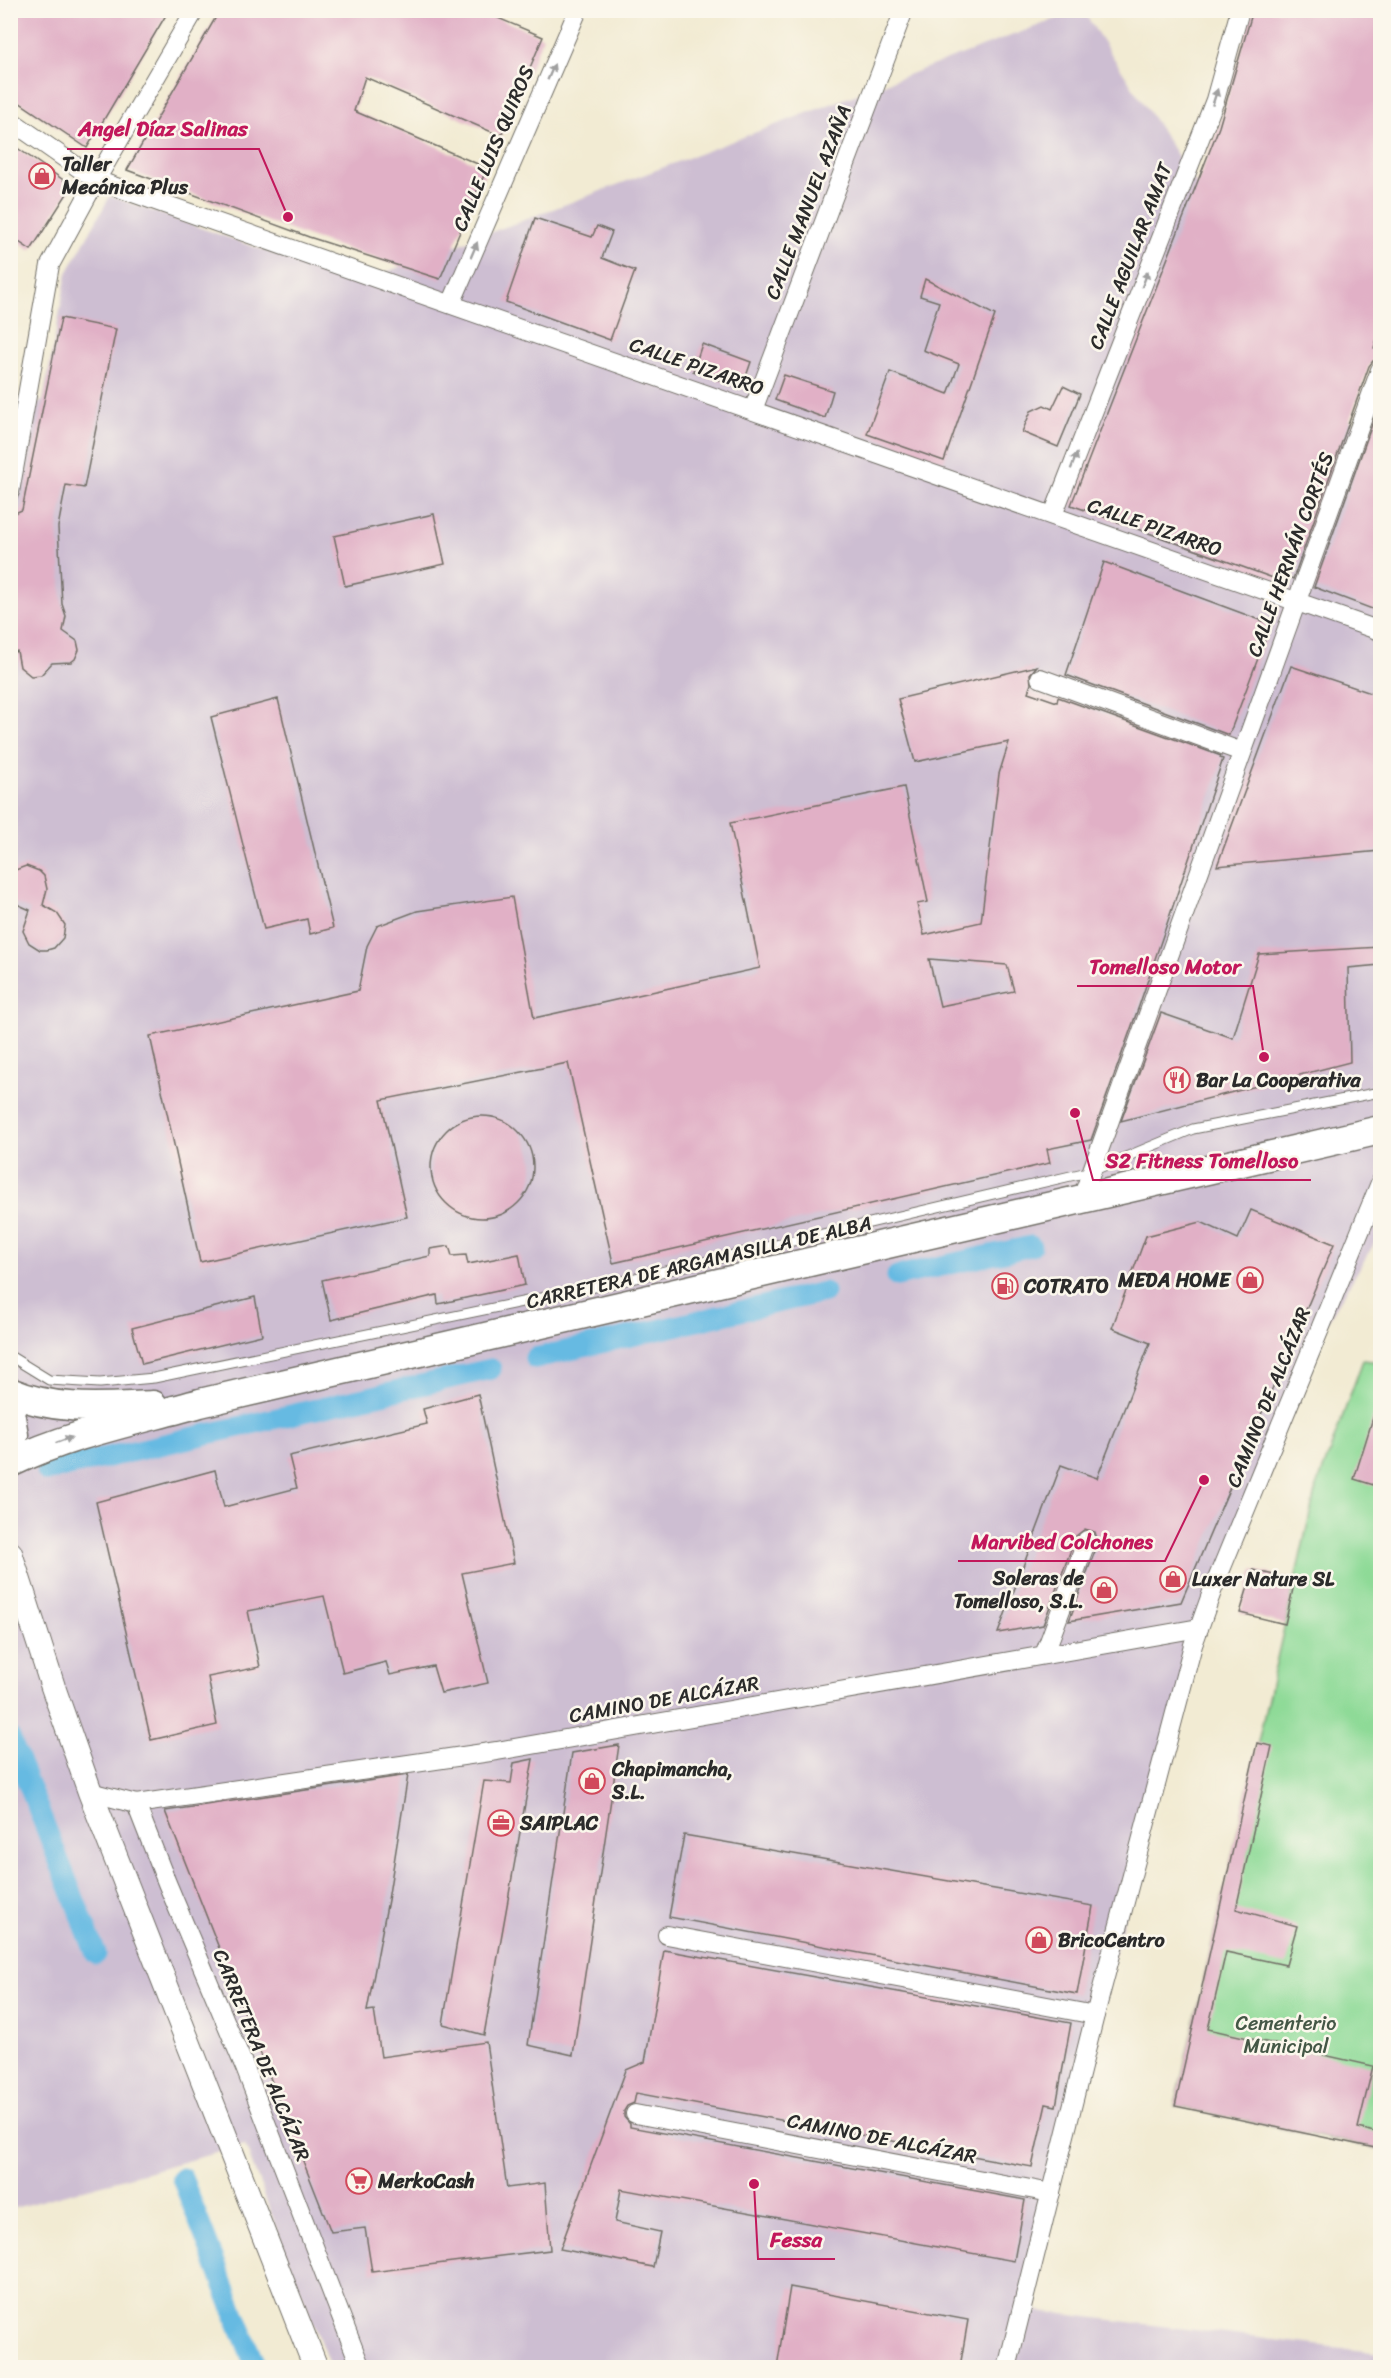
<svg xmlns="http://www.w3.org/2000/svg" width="1391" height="2378" viewBox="0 0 1391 2378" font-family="Sriracha,sans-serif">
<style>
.industrial{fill:#cdbed2}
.green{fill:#8eda97;stroke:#5c8261;stroke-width:1.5}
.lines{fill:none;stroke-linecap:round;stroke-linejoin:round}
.canal{stroke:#66bae2;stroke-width:21}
.building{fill:#e1b0c6;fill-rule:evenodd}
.service-casing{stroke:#716e66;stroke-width:11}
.minor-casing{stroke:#716e66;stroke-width:20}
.secondary-casing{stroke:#716e66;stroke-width:26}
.trunk-casing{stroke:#716e66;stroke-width:31}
.service{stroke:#fff;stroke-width:9}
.minor{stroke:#fff;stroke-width:18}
.secondary{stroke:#fff;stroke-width:24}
.trunk{stroke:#fff;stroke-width:28}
.oneway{fill:#a0a0a0}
.labels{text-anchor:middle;stroke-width:5;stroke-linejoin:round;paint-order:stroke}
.street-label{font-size:20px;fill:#2b2b2b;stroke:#fbf7ec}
.poi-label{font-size:20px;font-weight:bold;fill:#2b2b2b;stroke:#fbf7ec;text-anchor:start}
.park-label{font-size:20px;fill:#445746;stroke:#fbf7ec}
.leader{fill:none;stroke:#c2185b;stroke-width:2}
.callout-dot{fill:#c2185b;stroke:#fbf7ec;stroke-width:2}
.callout-label{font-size:21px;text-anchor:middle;font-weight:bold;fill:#c2185b;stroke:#fbf7ec;stroke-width:5;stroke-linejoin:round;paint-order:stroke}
</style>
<rect width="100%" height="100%" fill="#fbf7ec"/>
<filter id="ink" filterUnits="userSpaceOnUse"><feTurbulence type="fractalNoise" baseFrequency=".0167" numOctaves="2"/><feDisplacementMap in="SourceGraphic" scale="12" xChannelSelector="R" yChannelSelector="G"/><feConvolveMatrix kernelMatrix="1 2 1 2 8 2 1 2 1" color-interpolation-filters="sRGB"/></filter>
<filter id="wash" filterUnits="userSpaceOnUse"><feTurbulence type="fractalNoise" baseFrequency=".008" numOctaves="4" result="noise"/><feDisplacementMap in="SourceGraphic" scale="24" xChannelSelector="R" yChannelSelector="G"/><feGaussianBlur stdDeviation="1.35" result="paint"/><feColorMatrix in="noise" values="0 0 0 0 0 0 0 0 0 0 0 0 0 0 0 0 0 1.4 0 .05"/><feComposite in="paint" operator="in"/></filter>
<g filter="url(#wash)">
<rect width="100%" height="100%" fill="#f2ebd3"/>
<!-- industrial -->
<path class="industrial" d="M 1077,11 L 1083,11 L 1380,465 L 1380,1234 L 1314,1344 L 1199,1628 L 1023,2309 L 1380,2353 L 1380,2367 L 330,2367 L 245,2145 L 11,2209 L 10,414 L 43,401 L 67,273 L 110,196 L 357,283 Z"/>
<!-- green -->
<path class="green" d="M 1363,1360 L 1380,1362 L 1380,2149 L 1175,2106 L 1315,1492 Z"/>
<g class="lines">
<!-- canal -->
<g class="canal">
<path d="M 897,1276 L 1031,1246"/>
<path d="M 535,1358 L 824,1292"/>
<path d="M 47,1471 L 491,1369"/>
<path d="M 10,1738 L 96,1954"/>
<path d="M 182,2178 L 256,2368"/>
</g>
</g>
<g id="blocks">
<!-- building -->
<g class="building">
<path d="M 10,10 L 169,10 L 87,148 L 10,96 Z"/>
<path d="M 220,10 L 479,10 L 543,37 L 501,136 L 365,77 L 354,111 L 487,168 L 440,279 L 309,237 L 127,170 Z"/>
<path d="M 1253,10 L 1380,10 L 1380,330 L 1374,348 L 1380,350 L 1380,359 L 1373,361 L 1369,366 L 1293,579 L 1289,577 L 1287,583 L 1071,505 L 1219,127 Z"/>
<path d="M 10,143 L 72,186 L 31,250 L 10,236 Z"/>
<path d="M 535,218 L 592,237 L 597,226 L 612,232 L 602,258 L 635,271 L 610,340 L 506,302 Z"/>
<path d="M 925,279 L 995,315 L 944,461 L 867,434 L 890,372 L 948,394 L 959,364 L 923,350 L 939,302 L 920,296 Z"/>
<path d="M 61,318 L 116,329 L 84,488 L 66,485 L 58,527 L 62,604 L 66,616 L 63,631 L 77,641 L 79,650 L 75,659 L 71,662 L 52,663 L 41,675 L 31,676 L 20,667 L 17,651 L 10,654 L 10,515 L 22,510 Z"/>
<path d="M 702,344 L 751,362 L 742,388 L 693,371 Z"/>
<path d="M 784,375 L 833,391 L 825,418 L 775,400 Z"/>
<path d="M 1063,386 L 1080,394 L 1058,447 L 1022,432 L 1031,411 L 1044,405 L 1052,409 Z"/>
<path d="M 1380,402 L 1380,612 L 1314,587 Z"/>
<path d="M 434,514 L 445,564 L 345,586 L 334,536 Z"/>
<path d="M 1104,562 L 1271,624 L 1229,735 L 1066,675 Z"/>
<path d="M 1037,666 L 1030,674 L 1031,684 L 1028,692 L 1057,702 L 1058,697 L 1221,756 L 1220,758 L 1223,759 L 1139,1006 L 1091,1140 L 1047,1149 L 1050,1163 L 613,1263 L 568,1063 L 381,1100 L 407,1217 L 200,1262 L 150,1036 L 358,991 L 367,946 L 377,926 L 417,911 L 512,897 L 534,1018 L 760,968 L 730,823 L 904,787 L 928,902 L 917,904 L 924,935 L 981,922 L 999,774 L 1009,742 L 915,762 L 898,699 ZM 929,959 L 1007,965 L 1014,991 L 940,1006 Z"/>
<path d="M 1291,666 L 1380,696 L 1380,851 L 1217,866 Z"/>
<path d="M 278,699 L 333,928 L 310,934 L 307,919 L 264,929 L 211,717 Z"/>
<path d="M 26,866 L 39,871 L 44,876 L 47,889 L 43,905 L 57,913 L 65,925 L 63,938 L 54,948 L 47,950 L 40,950 L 29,943 L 23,931 L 30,910 L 10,901 L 10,872 Z"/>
<path d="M 1380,947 L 1380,965 L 1348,968 L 1350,1062 L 1121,1121 L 1161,1013 L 1233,1038 L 1259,954 Z"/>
<circle cx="482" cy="1167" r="51"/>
<path d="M 1251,1210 L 1334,1244 L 1181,1602 L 1069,1621 L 1098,1543 L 1095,1532 L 1085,1529 L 1076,1536 L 1043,1625 L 998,1633 L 1061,1465 L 1097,1478 L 1150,1343 L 1112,1328 L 1146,1236 L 1201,1222 L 1238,1239 Z"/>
<path d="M 449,1246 L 452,1256 L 466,1255 L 468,1264 L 519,1254 L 525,1285 L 438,1304 L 437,1295 L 331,1320 L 322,1280 L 430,1256 L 430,1249 Z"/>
<path d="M 255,1297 L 262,1335 L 142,1364 L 132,1328 Z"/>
<path d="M 478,1394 L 514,1563 L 462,1573 L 488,1683 L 441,1693 L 433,1666 L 390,1675 L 386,1662 L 343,1673 L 324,1596 L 248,1611 L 260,1667 L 208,1677 L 217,1725 L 151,1740 L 96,1502 L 215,1470 L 224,1507 L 297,1488 L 289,1456 L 427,1424 L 423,1409 Z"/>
<path d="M 1377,1405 L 1380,1405 L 1380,1487 L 1354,1479 Z"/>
<path d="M 1253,1570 L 1295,1580 L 1285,1624 L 1240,1613 Z"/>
<path d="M 1257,1743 L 1272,1746 L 1236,1909 L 1297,1926 L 1286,1965 L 1226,1952 L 1208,2029 L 1373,2066 L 1358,2128 L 1380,2133 L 1380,2149 L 1175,2106 Z"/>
<path d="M 619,1745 L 573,2055 L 528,2045 L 572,1753 Z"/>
<path d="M 533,1759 L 484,2035 L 443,2024 L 484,1781 L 511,1783 L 514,1763 Z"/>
<path d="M 408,1775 L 388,1900 L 367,2011 L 374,2010 L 381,2057 L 486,2042 L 507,2188 L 545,2183 L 550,2250 L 372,2272 L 365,2228 L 331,2232 L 165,1811 Z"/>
<path d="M 684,1835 L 1093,1906 L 1077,1994 L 669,1917 Z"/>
<path d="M 664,1950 L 1071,2023 L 1056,2106 L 1046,2104 L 1032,2167 L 636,2093 L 634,2103 L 627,2106 L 624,2111 L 624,2117 L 630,2124 L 630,2127 L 1025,2200 L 1014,2261 L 621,2189 L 615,2222 L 660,2232 L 653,2267 L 560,2249 L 626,2070 L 645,2062 Z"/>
<path d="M 790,2287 L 968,2320 L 960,2367 L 777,2367 Z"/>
</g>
</g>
</g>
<g filter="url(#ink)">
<use href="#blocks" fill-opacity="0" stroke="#716e66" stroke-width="1.5"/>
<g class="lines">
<!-- service casing -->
<g class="service-casing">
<path id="service" d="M 10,1356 L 49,1380 L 100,1383 L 154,1378 L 614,1283 L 1092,1171 L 1193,1129 L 1380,1092"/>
</g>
<!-- minor casing -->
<g class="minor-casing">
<g id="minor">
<path d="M 10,120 L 96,180 L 1380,631"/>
<path d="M 451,304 L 578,10"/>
<path d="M 753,410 L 904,10"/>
<path d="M 10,492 L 50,265 L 96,180 L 195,10"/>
<path d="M 1053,515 L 1215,100 L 1240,10"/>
<path d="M 1040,678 L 1242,752"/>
<path d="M 1082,1198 L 1380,370"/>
<path d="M 1044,1655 L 1087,1540"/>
<path d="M 90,1792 L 136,1804 L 167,1883 L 245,2068 L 361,2368"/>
<path d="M 136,1804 L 497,1751 L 1199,1628"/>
<path d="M 667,1935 L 1095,2015"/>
<path d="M 635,2114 L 1051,2193"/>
<path d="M 1007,2368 L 1095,2015 L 1193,1645 L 1213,1589 L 1380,1183"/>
</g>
</g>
<!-- secondary casing -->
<g class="secondary-casing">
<path id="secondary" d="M 10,1553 L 53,1687 L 90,1792 L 316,2368"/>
</g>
<!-- trunk casing -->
<g class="trunk-casing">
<g id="trunk">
<path d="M 10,1392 C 56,1412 104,1407 153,1405"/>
<path d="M 10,1412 L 14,1435 L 10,1448"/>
<path d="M 10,1463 C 70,1434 136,1421 200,1403 L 1380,1130"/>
</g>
</g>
<!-- service -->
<use href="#service" class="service"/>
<!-- minor -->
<use href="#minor" class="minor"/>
<!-- secondary -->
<use href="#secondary" class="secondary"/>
<!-- trunk -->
<use href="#trunk" class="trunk"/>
</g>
<!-- one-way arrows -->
<defs><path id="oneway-solid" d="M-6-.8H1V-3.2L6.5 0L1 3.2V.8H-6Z" transform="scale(1.5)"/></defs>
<g class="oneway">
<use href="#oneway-solid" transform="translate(551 72) rotate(-67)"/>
<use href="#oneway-solid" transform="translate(1215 97) rotate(-72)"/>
<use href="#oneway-solid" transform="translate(474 250) rotate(-67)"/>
<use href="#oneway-solid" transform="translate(1145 279) rotate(-69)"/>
<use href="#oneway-solid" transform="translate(1074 461) rotate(-69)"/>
<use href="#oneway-solid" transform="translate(64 1440) rotate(-20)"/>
</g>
</g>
<!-- icons -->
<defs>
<g id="shop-ring" transform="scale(1.35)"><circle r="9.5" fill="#fbf7ec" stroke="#d1495b" stroke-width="1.5"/><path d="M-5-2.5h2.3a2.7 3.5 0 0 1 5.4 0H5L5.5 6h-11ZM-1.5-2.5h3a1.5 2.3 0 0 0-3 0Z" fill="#d1495b"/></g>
<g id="restaurant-ring" transform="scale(1.35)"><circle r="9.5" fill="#fbf7ec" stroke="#d1495b" stroke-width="1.5"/><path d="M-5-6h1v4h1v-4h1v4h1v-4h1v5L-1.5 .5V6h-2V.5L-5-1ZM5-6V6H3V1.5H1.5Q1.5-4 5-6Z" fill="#d1495b"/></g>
<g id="fuel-ring" transform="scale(1.35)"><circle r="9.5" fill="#fbf7ec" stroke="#d1495b" stroke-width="1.5"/><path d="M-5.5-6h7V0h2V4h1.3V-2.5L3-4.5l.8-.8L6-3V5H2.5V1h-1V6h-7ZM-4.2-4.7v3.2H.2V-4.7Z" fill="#d1495b"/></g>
<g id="office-ring" transform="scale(1.35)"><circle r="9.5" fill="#fbf7ec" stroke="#d1495b" stroke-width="1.5"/><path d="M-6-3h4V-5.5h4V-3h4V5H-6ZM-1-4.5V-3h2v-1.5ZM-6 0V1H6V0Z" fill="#d1495b"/></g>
<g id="supermarket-ring" transform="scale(1.35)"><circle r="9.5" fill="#fbf7ec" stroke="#d1495b" stroke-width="1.5"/><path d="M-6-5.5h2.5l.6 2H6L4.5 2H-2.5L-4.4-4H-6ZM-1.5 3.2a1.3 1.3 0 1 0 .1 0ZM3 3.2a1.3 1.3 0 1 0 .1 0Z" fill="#d1495b"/></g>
</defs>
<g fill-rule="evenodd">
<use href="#shop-ring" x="42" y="176"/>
<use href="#restaurant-ring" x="1177" y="1080"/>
<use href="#shop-ring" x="1250" y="1280"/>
<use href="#fuel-ring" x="1005" y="1286"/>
<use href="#shop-ring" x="1173" y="1579"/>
<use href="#shop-ring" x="1104" y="1590"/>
<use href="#shop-ring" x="592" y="1781"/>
<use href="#office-ring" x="501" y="1823"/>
<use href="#shop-ring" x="1039" y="1940"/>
<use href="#supermarket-ring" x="359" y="2181"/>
</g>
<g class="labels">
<!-- street labels -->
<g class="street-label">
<text transform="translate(493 148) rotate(-67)" y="7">CALLE LUIS QUIROS</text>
<text transform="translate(808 202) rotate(-69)" y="7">CALLE MANUEL AZAÑA</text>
<text transform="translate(1130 256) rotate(-69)" y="7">CALLE AGUILAR AMAT</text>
<text transform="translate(697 366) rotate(19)" y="7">CALLE PIZARRO</text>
<text transform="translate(1155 527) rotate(19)" y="7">CALLE PIZARRO</text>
<text transform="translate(1290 554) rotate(-70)" y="7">CALLE HERNÁN CORTÉS</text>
<text transform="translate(699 1262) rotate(-13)" y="7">CARRETERA DE ARGAMASILLA DE ALBA</text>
<text transform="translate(1268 1397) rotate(-68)" y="7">CAMINO DE ALCÁZAR</text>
<text transform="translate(664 1699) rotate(-10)" y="7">CAMINO DE ALCÁZAR</text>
<text transform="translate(262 2055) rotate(68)" y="7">CARRETERA DE ALCÁZAR</text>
<text transform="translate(882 2138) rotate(11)" y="7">CAMINO DE ALCÁZAR</text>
</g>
<!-- poi labels -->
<g class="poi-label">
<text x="62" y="171">Taller<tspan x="62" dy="23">Mecánica Plus</tspan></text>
<text x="1196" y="1087">Bar La Cooperativa</text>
<text x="1230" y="1287" text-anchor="end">MEDA HOME</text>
<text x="1024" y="1293">COTRATO</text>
<text x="1084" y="1585" text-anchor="end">Soleras de<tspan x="1084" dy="23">Tomelloso, S.L.</tspan></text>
<text x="1192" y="1586">Luxer Nature SL</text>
<text x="612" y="1776">Chapimancha,<tspan x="612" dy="23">S.L.</tspan></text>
<text x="520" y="1830">SAIPLAC</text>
<text x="1058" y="1947">BricoCentro</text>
<text x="378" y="2188">MerkoCash</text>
</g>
<!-- park labels -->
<g class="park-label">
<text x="1286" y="2030">Cementerio<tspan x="1286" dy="23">Municipal</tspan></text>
</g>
</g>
<!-- callouts -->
<path class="leader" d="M288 217L259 149H67M1264 1057L1253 986H1077M1075 1113L1093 1180H1311M1204 1480L1165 1561H958M754 2184L758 2259H835"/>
<g class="callout-dot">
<circle cx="288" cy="217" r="6"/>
<circle cx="1264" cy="1057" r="6"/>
<circle cx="1075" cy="1113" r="6"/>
<circle cx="1204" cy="1480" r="6"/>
<circle cx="754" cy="2184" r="6"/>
</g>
<g class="callout-label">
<text x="163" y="136">Angel Díaz Salinas</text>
<text x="1165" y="974">Tomelloso Motor</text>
<text x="1202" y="1168">S2 Fitness Tomelloso</text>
<text x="1062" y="1549">Marvibed Colchones</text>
<text x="796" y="2247">Fessa</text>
</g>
<!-- margin -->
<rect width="1391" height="2378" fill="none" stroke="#fbf7ec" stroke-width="36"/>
</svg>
